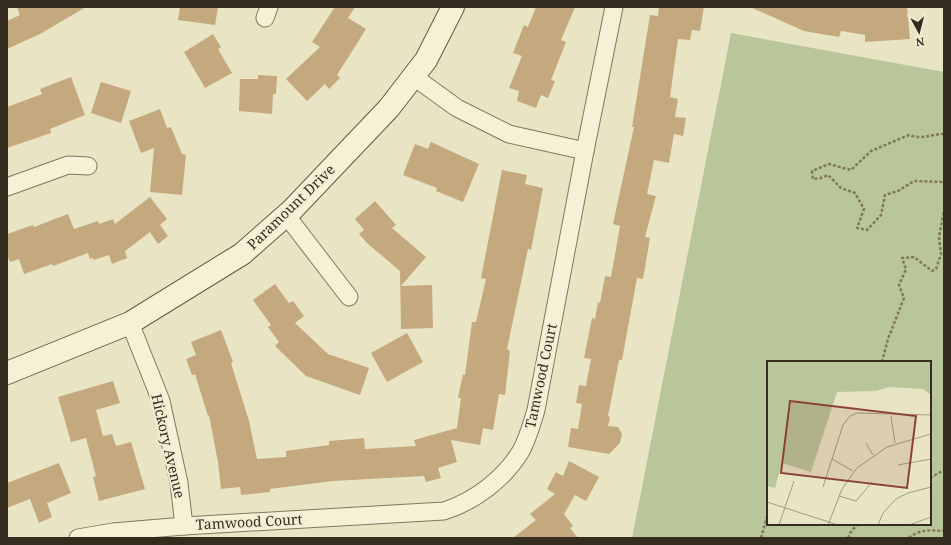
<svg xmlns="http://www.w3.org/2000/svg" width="951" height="545" viewBox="0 0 951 545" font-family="'Noto Serif',serif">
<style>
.green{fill:#b9c699;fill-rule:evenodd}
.building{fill:#c4a87e}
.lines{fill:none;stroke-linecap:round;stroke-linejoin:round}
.street-casing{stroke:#82775d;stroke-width:19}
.secondary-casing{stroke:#645940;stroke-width:24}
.path{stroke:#82775d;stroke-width:2.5;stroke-dasharray:3 2;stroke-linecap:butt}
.street{stroke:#f5f1d7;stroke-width:17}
.secondary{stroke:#f5f1d7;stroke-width:22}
.labels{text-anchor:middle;stroke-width:4;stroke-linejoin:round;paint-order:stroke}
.street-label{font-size:14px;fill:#342d1f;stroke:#f2eed3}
.inset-road{fill:none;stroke:#a19b82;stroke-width:1}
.view{fill:#8b4233;fill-opacity:0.15;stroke:#8b4233;stroke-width:2}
.inset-edge{fill:none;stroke:#342d1f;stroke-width:2}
</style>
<rect width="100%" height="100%" fill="#e9e5c4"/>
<!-- green -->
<path class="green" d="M 731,33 L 944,72 L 944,538 L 632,538 ZM 768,362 L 930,362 L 930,524 L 768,524 Z"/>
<!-- building -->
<g class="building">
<path d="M 17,7 L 86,7 L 40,34 L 7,49 L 7,21 L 20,15 Z"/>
<path d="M 180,7 L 218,7 L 215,25 L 178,20 Z"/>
<path d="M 335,7 L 355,7 L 348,18 L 366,29 L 337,75 L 340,78 L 329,89 L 325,84 L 307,101 L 286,79 L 320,47 L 312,42 Z"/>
<path d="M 536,7 L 575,7 L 561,40 L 566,42 L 551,80 L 555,81 L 548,98 L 541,95 L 536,108 L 517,101 L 519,91 L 509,88 L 522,56 L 513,53 L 524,25 L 528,27 Z"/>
<path d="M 659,7 L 704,7 L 700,31 L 692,30 L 690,40 L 678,39 L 670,97 L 678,99 L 675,117 L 686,118 L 683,136 L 674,134 L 669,163 L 654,160 L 647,194 L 656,196 L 645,237 L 650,238 L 643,279 L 637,278 L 622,360 L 619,360 L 608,416 L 610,417 L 608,426 L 618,427 L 622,434 L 620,443 L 609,454 L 568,447 L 571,428 L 578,429 L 582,404 L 576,403 L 579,385 L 586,386 L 591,359 L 584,358 L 592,318 L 595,319 L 598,302 L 600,303 L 605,276 L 611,277 L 620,226 L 613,224 L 634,127 L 632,127 L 650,15 L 658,16 Z"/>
<path d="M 750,7 L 907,7 L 910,39 L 865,42 L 865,35 L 841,31 L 839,37 L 804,31 Z"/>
<path d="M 213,34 L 221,47 L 218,49 L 232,73 L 205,88 L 184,52 Z"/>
<path d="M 258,75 L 277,76 L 276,94 L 273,94 L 272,114 L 239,111 L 240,79 L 258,79 Z"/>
<path d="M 71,77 L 85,115 L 50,129 L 51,133 L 7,148 L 7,107 L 42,94 L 40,89 Z"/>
<path d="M 101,82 L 131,91 L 121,123 L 91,113 Z"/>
<path d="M 160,109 L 167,128 L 171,127 L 182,154 L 186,155 L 182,195 L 150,192 L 154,148 L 141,153 L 129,121 Z"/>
<path d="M 431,142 L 479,164 L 463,202 L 436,191 L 437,188 L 403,175 L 415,144 L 428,149 Z"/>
<path d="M 502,170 L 527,175 L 525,184 L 543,188 L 531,250 L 528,249 L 507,349 L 510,351 L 505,395 L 499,394 L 493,430 L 483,428 L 480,445 L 451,440 L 457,462 L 438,468 L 441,478 L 426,482 L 424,476 L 333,481 L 270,489 L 270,492 L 241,495 L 240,487 L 221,489 L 218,462 L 209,415 L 208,416 L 195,374 L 192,375 L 186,359 L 196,355 L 191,342 L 221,330 L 233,362 L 231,363 L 249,421 L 257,459 L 286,457 L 286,451 L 329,445 L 329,441 L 364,438 L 365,449 L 416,446 L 414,440 L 457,428 L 461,398 L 458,398 L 463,374 L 465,375 L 472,322 L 476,322 L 486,279 L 481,278 Z"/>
<path d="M 150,197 L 167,219 L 160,225 L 168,236 L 158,244 L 150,232 L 125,251 L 127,258 L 112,264 L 109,255 L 94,260 L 93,258 L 90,259 L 88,253 L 53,266 L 52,264 L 24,274 L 19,259 L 10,262 L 7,255 L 7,234 L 33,225 L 34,227 L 68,214 L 74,229 L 98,221 L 99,224 L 113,219 L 115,224 Z"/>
<path d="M 375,201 L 396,225 L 392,228 L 426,257 L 401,286 L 432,285 L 433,328 L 401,329 L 400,271 L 367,243 L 359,234 L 364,230 L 355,219 Z"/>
<path d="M 275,284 L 289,303 L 293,301 L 304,316 L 295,323 L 328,354 L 369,368 L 360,395 L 306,376 L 275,346 L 279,342 L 268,327 L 271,325 L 253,300 Z"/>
<path d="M 407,333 L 423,362 L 387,382 L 371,353 Z"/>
<path d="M 113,381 L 120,403 L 96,410 L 103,436 L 112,434 L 116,446 L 131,442 L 145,489 L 99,501 L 93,477 L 96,476 L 86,438 L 71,442 L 58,397 Z"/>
<path d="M 569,461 L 599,477 L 586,501 L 575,495 L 564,514 L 573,526 L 570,528 L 578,538 L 513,538 L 536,520 L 530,514 L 555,494 L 547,489 L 556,472 L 563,476 Z"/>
<path d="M 59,463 L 71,493 L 47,503 L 52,517 L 39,523 L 30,499 L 7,508 L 7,483 Z"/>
</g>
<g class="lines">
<!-- street casing -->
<g class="street-casing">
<g id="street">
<path d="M 265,18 L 269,7"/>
<path d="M 414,77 L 457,108 L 509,134 L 585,151"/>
<path d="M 7,187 L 68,165 L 88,166"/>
<path d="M 286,215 L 349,297"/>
<path d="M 130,323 L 161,401 L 179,483 L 184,526"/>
<path d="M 78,538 L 113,532 L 184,526 L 444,511 C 475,501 504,479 521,451 C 528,438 532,423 536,410 L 585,151 L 614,7"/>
</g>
</g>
<!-- secondary casing -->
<g class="secondary-casing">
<path id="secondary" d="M 7,373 L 130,323 L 242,254 L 292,210 L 389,108 L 426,60 L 453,7"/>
</g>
<!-- path -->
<g class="path">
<path d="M 944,134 C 929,134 925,140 909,135 L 871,151 L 851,170 L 829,164 L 812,171 L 813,179 L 821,178 L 828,175 L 841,188 L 855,193 L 864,209 L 857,228 L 867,230 L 881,215 L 885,195 L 898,191 L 914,181 L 944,182"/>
<path d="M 882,362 L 888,339 L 904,298 L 899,285 L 906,269 L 902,258 L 914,257 L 932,271 L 936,269 L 941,254 L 939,237 L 944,211"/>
<path d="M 930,478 L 944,470"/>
<path d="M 761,538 L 768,513"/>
<path d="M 848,538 L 852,530 L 859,524"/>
<path d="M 909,538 C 919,529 932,530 944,531"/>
</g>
<!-- street -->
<use href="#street" class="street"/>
<!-- secondary -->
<use href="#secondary" class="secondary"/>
</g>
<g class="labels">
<!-- street labels -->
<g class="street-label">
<text transform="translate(291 207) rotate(-44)" y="5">Paramount Drive</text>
<text transform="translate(541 376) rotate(-78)" y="5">Tamwood Court</text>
<text transform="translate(168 446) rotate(77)" y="5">Hickory Avenue</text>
<text transform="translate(249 522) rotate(-3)" y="5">Tamwood Court</text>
</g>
</g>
<!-- overview -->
<g transform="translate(767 361)">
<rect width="164" height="164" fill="#e9e5c4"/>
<path d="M 0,0 L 164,0 L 164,34 L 156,28 L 122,26 L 109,30 L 70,31 L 44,111 L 15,102 L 8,127 L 0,125 Z" fill="#b9c699"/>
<path class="inset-road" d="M 124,55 L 128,82M 99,82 L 106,94M 65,98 L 86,110M 131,104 L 164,98M 56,126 L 76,64 L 83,55 L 90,52 L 164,54M 72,135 L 89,140 L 105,121M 0,141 L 71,164M 12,164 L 27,120M 61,164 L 75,128 L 90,107 L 120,86 L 164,73M 111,164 L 116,152 L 129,138 L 141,132 L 164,126M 142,164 L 164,156"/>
<path class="view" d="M 23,40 L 149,55 L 140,127 L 14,112 Z"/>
<rect width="164" height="164" class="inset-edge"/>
</g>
<!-- border -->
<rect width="951" height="545" fill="none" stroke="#342d1f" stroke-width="16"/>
<!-- north arrow -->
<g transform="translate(919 32) rotate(173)" stroke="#f2eed3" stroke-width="3" paint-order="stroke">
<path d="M0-3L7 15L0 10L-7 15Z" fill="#342d1f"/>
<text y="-6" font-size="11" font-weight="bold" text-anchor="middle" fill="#342d1f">N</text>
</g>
</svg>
